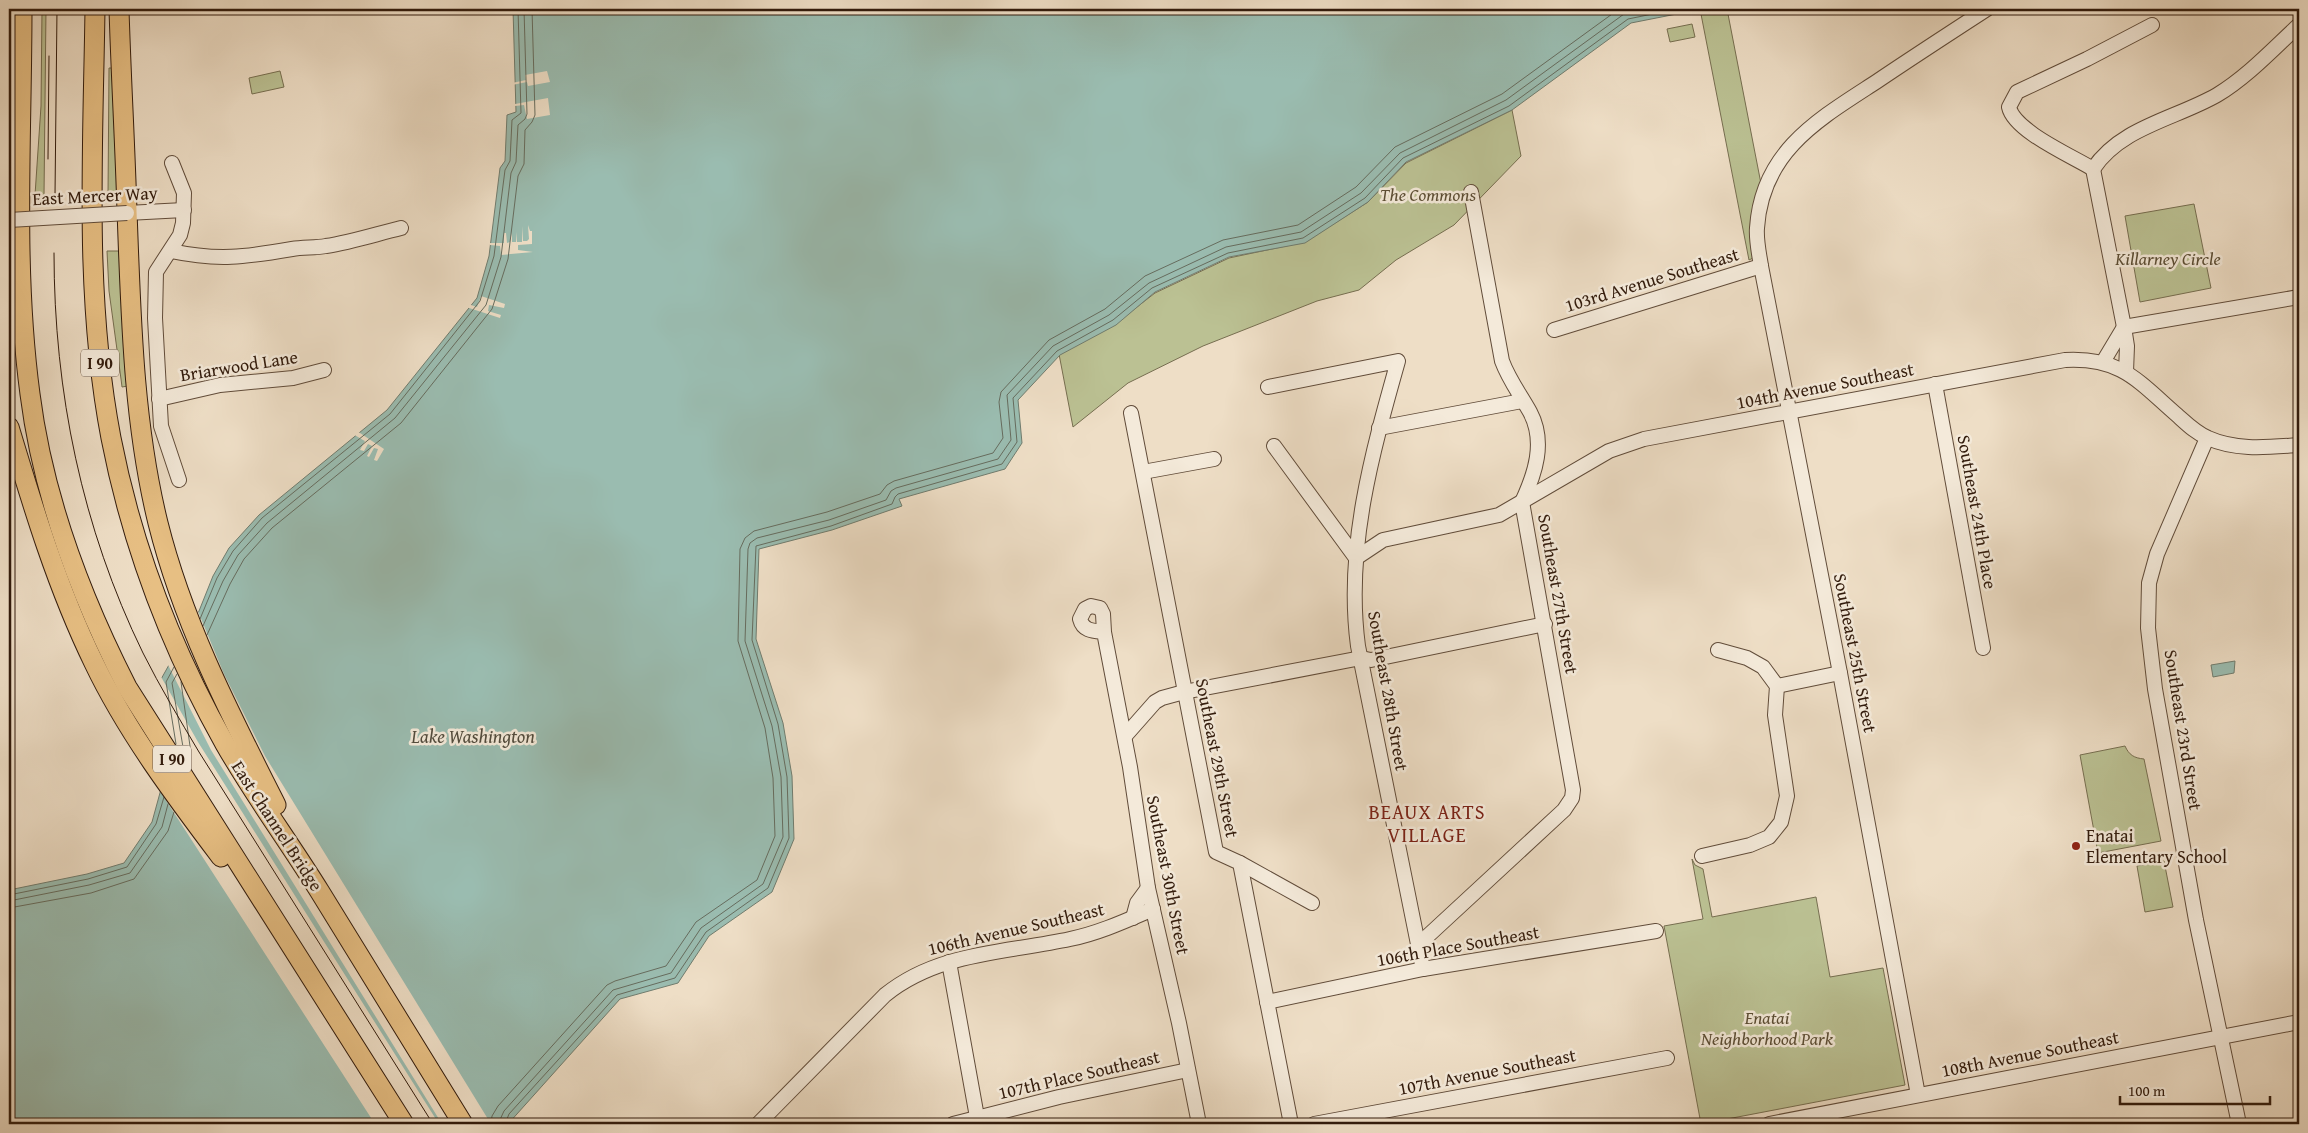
<svg xmlns="http://www.w3.org/2000/svg" width="2308" height="1133" viewBox="0 0 2308 1133" font-family="'Gentium Book Plus',serif">
<style>
.green{fill:#bbc193;stroke:#766e50}
.water{fill:#9abcb0;stroke:#707c6e}
.pier{fill:#eedec6}
.lines{fill:none;stroke-linecap:round;stroke-linejoin:round}
.shore{stroke:#666c5e;stroke-width:1}
.minor-casing{stroke:#614c3a;stroke-width:16}
.highway-casing{stroke:#321b0c;stroke-width:21}
.minor{stroke:#f4eada;stroke-width:14}
.highway{stroke:#e7bf83;stroke-width:19}
.tram{stroke:#321b0c;stroke-width:1}
.minor-bridge-casing{stroke:#614c3a;stroke-width:16;stroke-linecap:butt}
.minor-bridge{stroke:#f4eada;stroke-width:14}
.poi-dot{fill:#8f2418;stroke:#f4eada;stroke-width:2}
.labels{text-anchor:middle;stroke-width:5;stroke-linejoin:round;paint-order:stroke}
.shield{fill:#f4eada;stroke:#6c594a;stroke-width:1}
.shield-label{font-size:16px;font-weight:bold;fill:#321b0c}
.park-label{font-size:18px;font-style:italic;fill:#5b4d34;stroke:#f4eada}
.street-label{font-size:18px;fill:#321b0c;stroke:#f4eada}
.poi-label{font-size:18px;fill:#321b0c;stroke:#f4eada;text-anchor:start}
.water-label{font-size:19px;font-style:italic;fill:#514b3d;stroke:#f4eada}
.quarter-label{font-size:20px;letter-spacing:1px;fill:#7a1f14;stroke:#f4eada}
</style>
<rect width="100%" height="100%" fill="#eedec6"/>
<filter id="stains"><feTurbulence type="fractalNoise" baseFrequency=".004" numOctaves="4"/><feColorMatrix values="0 0 0 0 .2 0 0 0 0 .09 0 0 0 0 .02 0 0 0 .5 -.17"/></filter>
<radialGradient id="worn" r=".72"><stop offset=".6" stop-color="#630" stop-opacity="0"/><stop offset="1" stop-color="#630" stop-opacity=".3"/></radialGradient>
<!-- green -->
<g class="green">
<path d="M 42,9 L 46,9 L 44,195 L 35,195 L 41,106 Z"/>
<path d="M 1700,9 L 1727,9 L 1763,194 L 1755,257 L 1749,260 Z"/>
<path d="M 1692,24 L 1695,37 L 1670,42 L 1667,29 Z"/>
<path d="M 109,68 L 116,68 L 118,195 L 108,195 Z"/>
<path d="M 280,71 L 284,87 L 252,94 L 249,78 Z"/>
<path d="M 1512,110 L 1521,156 L 1454,225 L 1396,260 L 1359,290 L 1317,301 L 1203,346 L 1128,383 L 1073,427 L 1059,354 L 1115,324 L 1155,293 L 1229,258 L 1305,242 L 1368,202 L 1406,163 Z"/>
<path d="M 2194,204 L 2211,288 L 2140,302 L 2125,216 Z"/>
<path d="M 107,251 L 122,251 L 128,386 L 122,387 L 121,379 L 109,291 Z"/>
<path d="M 2125,746 C 2129,755 2134,758 2144,759 L 2161,841 L 2098,853 L 2080,755 Z"/>
<path d="M 1692,859 L 1695,865 L 1703,869 L 1712,917 L 1816,897 L 1830,977 L 1883,968 L 1905,1085 L 1701,1124 L 1664,926 L 1703,919 Z"/>
<path d="M 2164,861 L 2173,907 L 2145,912 L 2137,866 Z"/>
</g>
<!-- water -->
<g class="water">
<path d="M 513,9 L 1702,9 L 1631,23 L 1512,110 L 1406,162 L 1368,202 L 1305,243 L 1229,257 L 1155,292 L 1116,325 L 1060,355 L 1018,400 L 1022,443 L 1005,469 L 899,499 L 902,506 L 832,530 L 759,549 L 756,639 L 783,723 L 792,776 L 794,839 L 772,892 L 709,936 L 678,983 L 620,999 L 508,1124 L 9,1124 L 9,890 L 87,874 L 124,863 L 152,822 L 172,749 L 160,681 L 199,611 L 213,576 L 229,548 L 259,515 L 387,410 L 477,298 L 489,256 L 500,168 L 505,161 L 507,115 L 516,112 Z"/>
<path d="M 2235,661 L 2234,673 L 2213,677 L 2211,665 Z"/>
</g>
<!-- pier -->
<g class="pier">
<path d="M 547,71 L 550,82 L 528,86 L 527,82 L 512,85 L 512,83 L 526,80 L 525,75 Z"/>
<path d="M 548,98 L 550,115 L 527,119 L 524,105 L 515,106 L 515,104 Z"/>
<path d="M 528,225 L 530,231 L 532,231 L 532,244 L 518,245 L 518,250 L 533,252 L 501,255 L 500,246 L 490,245 L 490,243 L 504,243 L 504,233 L 506,233 L 507,243 L 510,242 L 512,232 L 512,242 L 516,242 L 517,232 L 517,242 L 522,242 L 522,226 L 523,241 L 527,241 L 529,239 Z"/>
<path d="M 481,296 L 505,304 L 504,308 L 489,305 L 488,311 L 501,315 L 500,318 L 466,307 L 468,304 L 477,307 Z"/>
<path d="M 357,431 L 384,449 L 377,461 L 374,460 L 378,449 L 374,448 L 369,457 L 367,456 L 372,446 L 368,444 L 364,451 L 360,450 L 365,441 L 363,440 L 359,446 L 363,440 L 353,434 Z"/>
<path d="M 197,609 L 224,674 L 265,756 L 491,1124 L 442,1124 L 211,750 L 167,663 Z"/>
<path d="M 160,675 L 198,742 L 439,1124 L 375,1124 L 158,788 L 169,748 L 158,681 Z"/>
</g>
<g class="lines">
<!-- shore -->
<g class="shore">
<path d="M 200,619 L 217,578 L 233,551 L 262,518 L 390,414 L 480,301 L 494,256 L 505,170 L 510,161 L 512,120 L 521,113 L 518,9"/>
<path d="M 203,626 L 223,581 L 238,555 L 267,523 L 395,418 L 486,305 L 501,257 L 511,173 L 516,162 L 518,125 L 525,119 L 527,114 L 524,9"/>
<path d="M 207,635 L 230,584 L 244,559 L 272,528 L 401,423 L 492,309 L 508,259 L 518,176 L 524,164 L 525,130 L 532,122 L 535,115 L 532,9"/>
<path d="M 174,667 L 166,682 L 176,744"/>
<path d="M 177,674 L 172,683 L 183,747 L 182,754"/>
<path d="M 181,682 L 190,746 L 187,762"/>
<path d="M 9,895 L 88,879 L 127,867 L 156,824 L 164,797"/>
<path d="M 9,901 L 89,885 L 130,873 L 162,827 L 168,804"/>
<path d="M 9,908 L 91,893 L 134,879 L 168,831 L 174,812"/>
<path d="M 491,1124 L 492,1116 L 498,1106 L 607,985 L 615,981 L 666,966 L 696,922 L 757,880 L 775,836 L 773,778 L 765,728 L 738,641 L 740,549 L 745,538 L 754,531 L 827,512 L 880,494 L 887,485 L 894,481 L 993,453 L 1003,438 L 999,402 L 1001,392 L 1049,340 L 1105,309 L 1145,276 L 1223,240 L 1298,225 L 1356,187 L 1395,147 L 1502,94 L 1619,9"/>
<path d="M 498,1124 L 504,1111 L 613,990 L 671,973 L 701,928 L 763,884 L 783,837 L 781,777 L 772,726 L 745,641 L 748,549 L 750,543 L 757,538 L 829,520 L 886,500 L 891,491 L 896,488 L 998,459 L 1011,440 L 1007,395 L 1053,346 L 1109,315 L 1149,283 L 1226,247 L 1301,232 L 1361,193 L 1400,153 L 1506,100 L 1624,14 L 1646,9"/>
<path d="M 505,1124 L 509,1114 L 617,995 L 675,978 L 706,932 L 768,888 L 789,838 L 787,777 L 778,724 L 752,640 L 756,546 L 831,526 L 892,504 L 895,497 L 898,494 L 1002,464 L 1017,442 L 1013,398 L 1057,351 L 1113,320 L 1152,288 L 1228,253 L 1303,238 L 1365,198 L 1403,158 L 1509,106 L 1628,19 L 1677,9"/>
</g>
<!-- minor casing -->
<g class="minor-casing">
<g id="minor">
<path d="M 172,163 L 184,193 L 183,223 L 180,235 L 156,272 L 155,318 L 161,426 L 179,480"/>
<path d="M 2093,169 C 2072,156 2014,131 2009,107 L 2017,92 L 2087,59 L 2152,25"/>
<path d="M 2093,169 C 2121,127 2175,119 2217,95 C 2247,77 2273,49 2299,25"/>
<path d="M 2093,169 L 2124,327 L 2127,346 L 2126,372"/>
<path d="M 127,213 L 184,210"/>
<path d="M 171,251 C 218,261 245,257 292,249 C 303,247 315,248 326,246 C 352,242 376,234 401,228"/>
<path d="M 1554,330 L 1761,266"/>
<path d="M 2103,362 L 2124,327 L 2299,297"/>
<path d="M 1935,384 L 1983,648"/>
<path d="M 1268,387 L 1398,361 C 1372,453 1345,549 1358,646 L 1423,969"/>
<path d="M 159,399 L 220,385 L 293,378 L 324,370"/>
<path d="M 1131,413 L 1216,852 L 1240,863 L 1291,1124"/>
<path d="M 1379,428 L 1522,401"/>
<path d="M 2207,438 L 2157,554 L 2149,583 L 2148,628 L 2155,689 L 2196,920 L 2239,1124"/>
<path d="M 1274,446 L 1356,558"/>
<path d="M 1143,472 L 1214,459"/>
<path d="M 1356,558 L 1383,540 L 1499,515 L 1609,451 L 1644,439 L 2065,360 C 2121,357 2138,381 2177,415 C 2187,424 2196,433 2208,438 C 2237,451 2269,447 2299,445"/>
<path d="M 1104,632 C 1093,631 1083,631 1080,619 L 1085,609 L 1091,606 L 1100,608 L 1103,614 L 1104,632 L 1130,767 L 1148,888 L 1179,1023 L 1199,1124"/>
<path d="M 1777,686 L 1840,673"/>
<path d="M 1125,736 L 1155,702 L 1162,698 L 1184,692 L 1361,658 L 1371,660 L 1545,624"/>
<path d="M 1702,856 L 1750,845 L 1769,837 L 1781,822 L 1787,796 L 1775,715 L 1777,686 L 1763,667 L 1747,658 L 1718,650"/>
<path d="M 1240,863 L 1312,903"/>
<path d="M 1133,918 L 1137,903 L 1148,888"/>
<path d="M 1418,945 L 1564,810 L 1572,798 L 1573,790 L 1522,502 C 1535,474 1546,442 1530,412 C 1520,394 1509,380 1502,361 L 1471,192"/>
<path d="M 949,962 L 977,1117"/>
<path d="M 1267,1002 L 1423,969 L 1656,931"/>
<path d="M 1918,1095 L 1840,673 L 1761,266 C 1759,253 1756,240 1757,228 C 1762,151 1819,119 1876,82 C 1913,57 1950,33 1987,9"/>
<path d="M 758,1124 L 885,995 C 938,952 1005,953 1070,939 C 1099,933 1125,921 1153,909"/>
<path d="M 953,1124 L 1059,1097 L 1188,1070"/>
<path d="M 1314,1124 L 1667,1058"/>
<path d="M 1769,1124 L 2299,1022"/>
</g>
</g>
<!-- highway casing -->
<g class="highway-casing">
<g id="highway">
<path d="M 22,9 C 22,137 13,267 30,394 C 43,497 80,595 127,687 L 404,1124"/>
<path d="M 95,9 C 93,152 84,297 111,438 C 132,546 171,648 225,744 C 254,795 289,842 320,892 C 368,969 415,1047 463,1124"/>
<path d="M 119,9 C 121,76 125,144 127,211 C 131,316 133,421 158,523 C 183,623 230,714 276,805"/>
<path d="M 9,427 C 33,507 57,587 94,663 C 127,732 175,796 221,857"/>
</g>
</g>
<!-- minor -->
<use href="#minor" class="minor"/>
<!-- highway -->
<use href="#highway" class="highway"/>
<!-- tram -->
<g class="tram">
<path d="M 48,159 L 49,56"/>
<path d="M 55,196 L 57,9"/>
<path d="M 54,253 C 54,392 82,528 143,653 C 160,687 180,720 199,752 L 433,1124"/>
</g>
<!-- minor-bridge casing -->
<g class="minor-bridge-casing">
<path id="minor-bridge" d="M 9,220 L 127,213"/>
</g>
<!-- minor-bridge -->
<use href="#minor-bridge" class="minor-bridge"/>
</g>
<!-- markers -->
<circle class="poi-dot" cx="2076" cy="846" r="5"/>
<g class="labels">
<!-- shield labels -->
<g class="shield">
<rect x="81" y="349.5" width="38" height="27" rx="4"/>
<rect x="153" y="745.5" width="38" height="27" rx="4"/>
</g>
<g class="shield-label">
<text x="100" y="369">I 90</text>
<text x="172" y="765">I 90</text>
</g>
<!-- park labels -->
<g class="park-label">
<text x="1428" y="201">The Commons</text>
<text x="2168" y="265">Killarney Circle</text>
<text x="1767" y="1024">Enatai<tspan x="1767" dy="21">Neighborhood Park</tspan></text>
</g>
<!-- street labels -->
<g class="street-label">
<text transform="translate(95 196) rotate(-3)" y="6">East Mercer Way</text>
<text transform="translate(1652 280) rotate(-17)" y="6">103rd Avenue Southeast</text>
<text transform="translate(239 366) rotate(-9)" y="6">Briarwood Lane</text>
<text transform="translate(1825 386) rotate(-11)" y="6">104th Avenue Southeast</text>
<text transform="translate(1977 512) rotate(80)" y="6">Southeast 24th Place</text>
<text transform="translate(1558 594) rotate(80)" y="6">Southeast 27th Street</text>
<text transform="translate(1855 653) rotate(79)" y="6">Southeast 25th Street</text>
<text transform="translate(1388 691) rotate(80)" y="6">Southeast 28th Street</text>
<text transform="translate(2183 730) rotate(81)" y="6">Southeast 23rd Street</text>
<text transform="translate(1217 758) rotate(79)" y="6">Southeast 29th Street</text>
<text transform="translate(277 826) rotate(57)" y="6">East Channel Bridge</text>
<text transform="translate(1168 875) rotate(79)" y="6">Southeast 30th Street</text>
<text transform="translate(1016 929) rotate(-13)" y="6">106th Avenue Southeast</text>
<text transform="translate(1458 946) rotate(-10)" y="6">106th Place Southeast</text>
<text transform="translate(2030 1054) rotate(-11)" y="6">108th Avenue Southeast</text>
<text transform="translate(1487 1072) rotate(-11)" y="6">107th Avenue Southeast</text>
<text transform="translate(1079 1075) rotate(-13)" y="6">107th Place Southeast</text>
</g>
<!-- poi labels -->
<g class="poi-label">
<text x="2086" y="842">Enatai<tspan x="2086" dy="21">Elementary School</tspan></text>
</g>
<!-- water labels -->
<g class="water-label">
<text x="473" y="743">Lake Washington</text>
</g>
<!-- quarter labels -->
<g class="quarter-label">
<text x="1427" y="819">BEAUX ARTS<tspan x="1427" dy="23">VILLAGE</tspan></text>
</g>
</g>
<!-- margin -->
<rect width="2308" height="1133" fill="none" stroke="#eedec6" stroke-width="30"/>
<rect x="10" y="10" width="2288" height="1113" fill="none" stroke="#321b0c" stroke-width="2.5"/>
<rect x="15" y="15" width="2278" height="1103" fill="none" stroke="#321b0c"/>
<!-- scale -->
<path d="M2120 1096v8h150v-8" fill="none" stroke="#321b0c" stroke-width="2.5"/>
<text x="2128" y="1096" font-size="15" fill="#321b0c" stroke="#f4eada" stroke-width="4" paint-order="stroke">100 m</text>
<rect width="100%" height="100%" filter="url(#stains)"/>
<rect width="100%" height="100%" fill="url(#worn)"/>
</svg>
